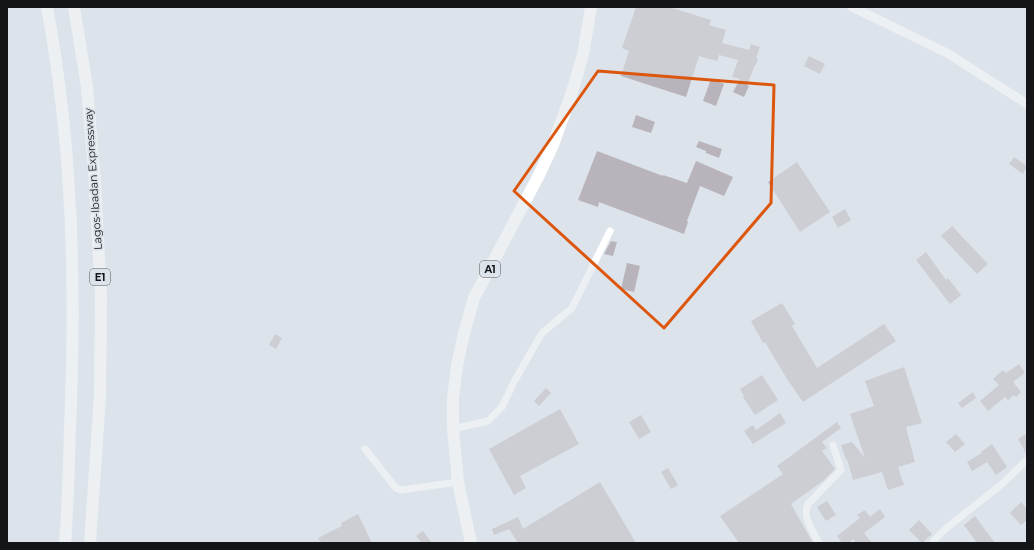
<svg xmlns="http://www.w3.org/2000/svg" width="1034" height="550" viewBox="0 0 1034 550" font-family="Montserrat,sans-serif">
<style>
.building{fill:#b9b4bb}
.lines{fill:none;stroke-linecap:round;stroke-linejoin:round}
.street{stroke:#fff;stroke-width:7}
.secondary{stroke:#fff;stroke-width:9}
.highway{stroke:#fff;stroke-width:12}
.marked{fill:none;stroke:#dd560d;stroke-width:3;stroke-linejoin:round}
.labels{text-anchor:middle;stroke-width:3.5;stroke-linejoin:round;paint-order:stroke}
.shield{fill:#dde3ea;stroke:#505357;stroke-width:1}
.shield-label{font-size:10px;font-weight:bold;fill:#131518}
.street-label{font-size:11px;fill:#131518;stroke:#dde3ea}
</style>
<rect width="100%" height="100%" fill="#dde3ea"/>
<!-- building -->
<g class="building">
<path d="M 636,7 L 669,7 L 711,20 L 709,25 L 726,30 L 722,43 L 749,50 L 751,44 L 760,47 L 756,58 L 758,59 L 756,65 L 755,65 L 747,85 L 749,86 L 744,97 L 733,92 L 740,79 L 732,77 L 738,60 L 719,55 L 717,61 L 699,56 L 686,97 L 621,76 L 629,51 L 622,48 Z"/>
<path d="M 809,56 L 825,64 L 820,74 L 804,66 Z"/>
<path d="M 711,79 L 724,84 L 716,106 L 703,101 Z"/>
<path d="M 636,115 L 655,122 L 651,133 L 632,127 Z"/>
<path d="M 699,141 L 722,149 L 719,158 L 706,153 L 706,151 L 696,147 Z"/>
<path d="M 597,151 L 663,176 L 663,175 L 687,183 L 696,161 L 733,177 L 724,196 L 700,186 L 687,221 L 688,222 L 684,234 L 599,202 L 598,207 L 578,200 Z"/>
<path d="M 1014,157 L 1027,166 L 1023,174 L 1009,164 Z"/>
<path d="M 797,162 L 830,212 L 800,232 L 768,182 Z"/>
<path d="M 845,209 L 851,220 L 838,228 L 832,217 Z"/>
<path d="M 952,226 L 988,264 L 977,274 L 941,236 Z"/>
<path d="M 611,241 L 617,242 L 613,256 L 604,254 Z"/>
<path d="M 926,252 L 946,280 L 948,278 L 961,295 L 950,304 L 916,260 Z"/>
<path d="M 627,263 L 640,266 L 634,292 L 621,289 Z"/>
<path d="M 782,303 L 795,324 L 792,326 L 817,368 L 884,324 L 896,341 L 803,402 L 787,379 L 765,342 L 763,343 L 751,321 Z"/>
<path d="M 275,334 L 282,338 L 276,349 L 269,345 Z"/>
<path d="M 1019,364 L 1025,373 L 1013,382 L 1021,392 L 1016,397 L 1014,395 L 1008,400 L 1005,397 L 988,411 L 980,401 L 999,385 L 993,379 L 1003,370 L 1006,373 Z"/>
<path d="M 904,367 L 922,423 L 906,427 L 915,462 L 898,467 L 904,485 L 888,490 L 882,472 L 853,480 L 847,459 L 846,460 L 841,445 L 852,442 L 865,458 L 850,414 L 874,406 L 865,381 Z"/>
<path d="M 762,375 L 778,400 L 755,415 L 743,397 L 744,396 L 740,389 Z"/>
<path d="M 546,388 L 551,393 L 539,406 L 534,401 Z"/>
<path d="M 973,392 L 976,398 L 962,408 L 958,403 Z"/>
<path d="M 560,409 L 579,444 L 520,476 L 526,488 L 514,495 L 489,449 Z"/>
<path d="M 780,413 L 786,423 L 753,444 L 744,431 L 753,425 L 756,430 Z"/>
<path d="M 641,415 L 651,432 L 639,439 L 629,422 Z"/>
<path d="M 837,422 L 841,428 L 822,442 L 827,448 L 822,451 L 835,469 L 823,481 L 791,504 L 813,543 L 739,543 L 720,516 L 783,474 L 777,466 Z"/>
<path d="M 1027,433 L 1027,455 L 1018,439 Z"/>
<path d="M 956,434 L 965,444 L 955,452 L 946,442 Z"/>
<path d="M 992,444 L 1007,467 L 996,475 L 987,462 L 972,471 L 967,462 L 982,453 L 981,452 Z"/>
<path d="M 668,468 L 678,485 L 671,489 L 661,472 Z"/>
<path d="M 600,482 L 636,543 L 518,543 L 509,529 L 494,535 L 492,529 L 518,517 L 523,529 Z"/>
<path d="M 827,501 L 836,515 L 826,521 L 817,507 Z"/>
<path d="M 1021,502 L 1027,509 L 1027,520 L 1021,525 L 1010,513 Z"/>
<path d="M 880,509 L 885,517 L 864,533 L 872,543 L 856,543 L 853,539 L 849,543 L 842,543 L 837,536 L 860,518 L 857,515 L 865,510 L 870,517 Z"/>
<path d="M 358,514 L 372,543 L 321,543 L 318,538 L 342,526 L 341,523 Z"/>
<path d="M 975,516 L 995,543 L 977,543 L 964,525 Z"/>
<path d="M 919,520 L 932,534 L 922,543 L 909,530 Z"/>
<path d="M 423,531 L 432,543 L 422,543 L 416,536 Z"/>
</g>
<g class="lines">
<!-- street -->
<g class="street">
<path d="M 453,429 L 488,421 L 502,407 L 515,380 L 542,333 L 572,308 L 610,231"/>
<path d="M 365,449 L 396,488 L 401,490 L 458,482"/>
<path d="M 819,543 C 813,531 802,518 808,504 L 841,470 L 833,445"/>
<path d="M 932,543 L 944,530 L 1002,484 L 1027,460"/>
</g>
<!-- secondary -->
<path class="secondary" d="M 852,7 L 947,53 L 1027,104"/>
<!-- highway -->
<g class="highway">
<path d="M 47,7 C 73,146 76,288 70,428 C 69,467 68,505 65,543"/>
<path d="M 74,7 L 87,87 L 95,183 L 101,298 L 100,396 L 90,543"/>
<path d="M 471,543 L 458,482 L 453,429 L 453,398 L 457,366 L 464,333 L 474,298 L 539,175 L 553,145 L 572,92 L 583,55 L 591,7"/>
</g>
</g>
<!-- marked area -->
<path d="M0 0H1034V550H0ZM 598,71 L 774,85 L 771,203 L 664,328 L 514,191 Z" fill="#dde3ea" fill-opacity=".55" fill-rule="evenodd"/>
<path class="marked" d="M 598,71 L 774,85 L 771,203 L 664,328 L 514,191 Z"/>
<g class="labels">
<!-- shield labels -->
<g class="shield">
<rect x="480" y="261" width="20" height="16" rx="3"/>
<rect x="90" y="269" width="20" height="16" rx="3"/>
</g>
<g class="shield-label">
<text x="490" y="273">A1</text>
<text x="100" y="281">E1</text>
</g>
<!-- street labels -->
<g class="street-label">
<text transform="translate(93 179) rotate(-94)" y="4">Lagos-Ibadan Expressway</text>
</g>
</g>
<!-- border -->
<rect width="1034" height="550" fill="none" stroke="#131518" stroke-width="16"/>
</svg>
